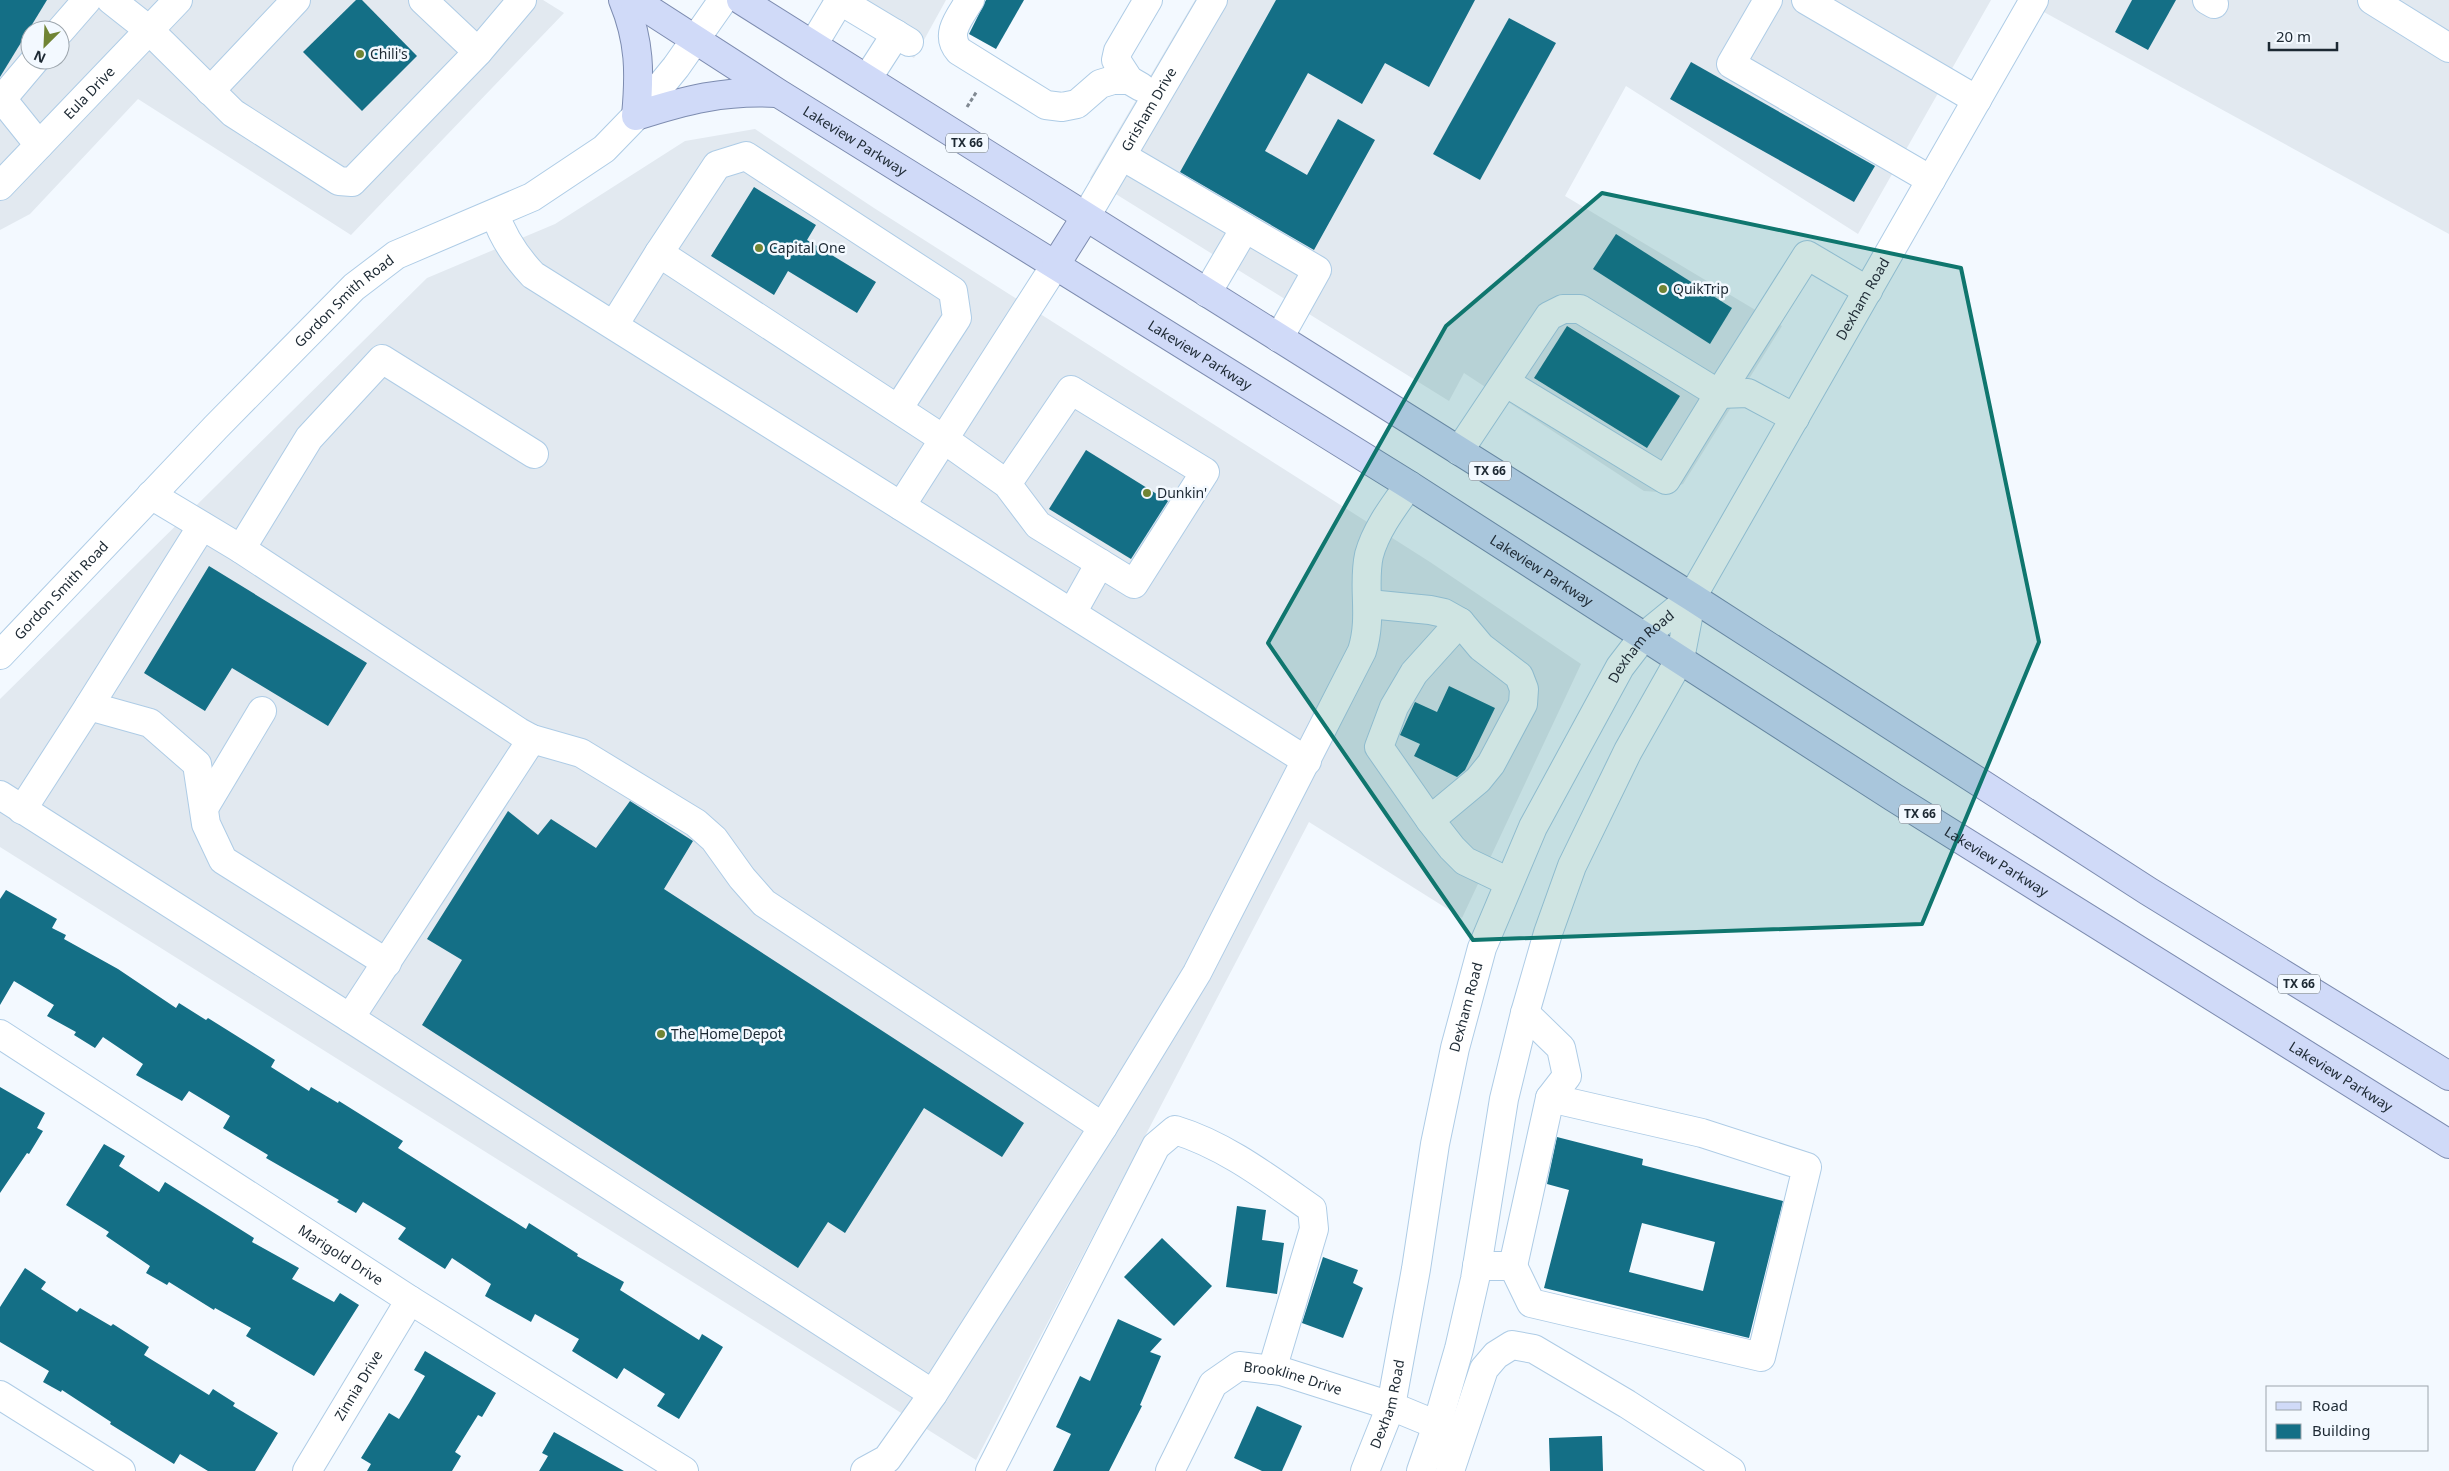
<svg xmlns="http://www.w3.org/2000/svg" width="2449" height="1471" viewBox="0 0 2449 1471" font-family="'Noto Sans',sans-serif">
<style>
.built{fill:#e2e9f0;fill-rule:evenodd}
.building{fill:#146f86;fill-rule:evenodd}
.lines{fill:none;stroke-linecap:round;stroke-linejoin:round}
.minor-casing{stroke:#aecce6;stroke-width:30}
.major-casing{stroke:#7d8cb0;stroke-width:30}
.path{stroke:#808992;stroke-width:3;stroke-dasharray:4 2.5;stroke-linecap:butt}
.minor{stroke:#fff;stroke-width:28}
.major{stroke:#d0daf8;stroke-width:28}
.marked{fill:#0f766e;fill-opacity:0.2;stroke:#0f766e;stroke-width:4;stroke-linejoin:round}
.poi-dot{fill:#708434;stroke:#f3f9ff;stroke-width:2}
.labels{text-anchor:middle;stroke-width:5;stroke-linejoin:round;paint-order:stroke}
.shield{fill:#f3f9ff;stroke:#5d6770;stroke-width:1}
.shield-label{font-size:12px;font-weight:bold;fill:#1d2933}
.poi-label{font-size:14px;fill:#1d2933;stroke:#f3f9ff;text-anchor:start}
.street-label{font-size:14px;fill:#1d2933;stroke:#f3f9ff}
</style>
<rect width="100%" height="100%" fill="#f3f9ff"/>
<!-- built -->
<g class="built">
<path d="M 0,0 L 543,0 L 564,13 L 351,235 L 138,99 L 30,214 L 0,230 ZM 30,30 L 60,30 L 60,60 L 30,60 Z"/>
<path d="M 821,0 L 946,0 L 914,58 Z"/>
<path d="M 1195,0 L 1991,0 L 1858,234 L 1626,86 L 1565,196 L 1782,326 L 1683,484 L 1659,492 L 1644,491 L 1464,373 L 1449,401 L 1090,178 Z"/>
<path d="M 2022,0 L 2449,0 L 2449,234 Z"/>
<path d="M 755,129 L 874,208 L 1430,562 L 1581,664 L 1462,918 L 1309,822 L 976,1460 L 0,847 L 0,699 L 427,278 L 555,224 L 685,141 Z"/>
</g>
<!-- building -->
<g class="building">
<path d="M 0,0 L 47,0 L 0,77 Z"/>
<path d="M 356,0 L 362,0 L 417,56 L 362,111 L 303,52 Z"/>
<path d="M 986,0 L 1024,0 L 996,49 L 969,34 Z"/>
<path d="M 1276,0 L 1475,0 L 1429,87 L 1385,63 L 1362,104 L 1308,73 L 1265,151 L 1307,175 L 1338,119 L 1375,140 L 1314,250 L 1180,172 Z"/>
<path d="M 2132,0 L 2176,0 L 2148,50 L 2115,32 Z"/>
<path d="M 1509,18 L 1556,43 L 1480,180 L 1433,154 Z"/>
<path d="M 1691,62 L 1875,166 L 1854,202 L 1670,99 Z"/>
<path d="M 754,187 L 816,225 L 807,240 L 876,282 L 857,313 L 788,271 L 774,295 L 711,256 Z"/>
<path d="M 1616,234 L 1732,308 L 1710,344 L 1593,269 Z"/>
<path d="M 1567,326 L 1680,396 L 1647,448 L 1534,378 Z"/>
<path d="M 1086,450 L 1168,501 L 1131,559 L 1049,509 Z"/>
<path d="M 209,566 L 367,663 L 328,726 L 232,668 L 205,711 L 144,673 Z"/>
<path d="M 1449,686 L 1495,708 L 1465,770 L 1457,777 L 1414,756 L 1420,744 L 1400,735 L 1415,702 L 1437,712 Z"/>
<path d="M 630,801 L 693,841 L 664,889 L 1024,1123 L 1002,1157 L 924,1108 L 845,1233 L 828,1222 L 798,1268 L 422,1025 L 462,960 L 427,939 L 508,811 L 538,835 L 551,819 L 596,848 Z"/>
<path d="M 6,890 L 57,919 L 52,928 L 66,935 L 64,939 L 118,969 L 176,1008 L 179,1003 L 206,1020 L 208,1018 L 275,1060 L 271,1067 L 309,1091 L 311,1087 L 338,1103 L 339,1101 L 403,1141 L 398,1148 L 526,1229 L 529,1223 L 578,1254 L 577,1256 L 624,1282 L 620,1290 L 699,1340 L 702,1334 L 723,1347 L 679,1419 L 657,1406 L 665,1394 L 624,1368 L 617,1379 L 572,1351 L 579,1339 L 535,1314 L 531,1322 L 485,1296 L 491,1284 L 452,1258 L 445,1269 L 398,1239 L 406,1228 L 363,1202 L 356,1213 L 337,1202 L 339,1200 L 266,1158 L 268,1155 L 223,1128 L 230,1116 L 189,1091 L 182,1101 L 136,1075 L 143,1064 L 103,1037 L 95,1048 L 74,1035 L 76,1032 L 47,1016 L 54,1005 L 14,981 L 0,1005 L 0,899 Z"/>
<path d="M 0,1087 L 45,1113 L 37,1128 L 43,1131 L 29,1154 L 27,1153 L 0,1193 Z"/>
<path d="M 1557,1137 L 1643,1159 L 1642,1165 L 1783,1201 L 1749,1338 L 1544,1288 L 1569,1190 L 1547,1184 ZM 1642,1223 L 1715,1242 L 1703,1291 L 1629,1272 Z"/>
<path d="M 104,1144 L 125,1156 L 119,1166 L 159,1192 L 165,1182 L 254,1238 L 252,1242 L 299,1268 L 292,1279 L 334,1302 L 340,1293 L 359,1305 L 314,1376 L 246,1336 L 251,1328 L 215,1308 L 214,1310 L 169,1282 L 167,1285 L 146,1273 L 150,1266 L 106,1236 L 109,1232 L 66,1205 Z"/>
<path d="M 1237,1206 L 1266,1210 L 1262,1240 L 1284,1243 L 1277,1294 L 1226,1287 Z"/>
<path d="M 1162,1238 L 1212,1286 L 1174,1326 L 1124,1277 Z"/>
<path d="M 1323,1257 L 1358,1270 L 1353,1283 L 1363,1288 L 1343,1338 L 1302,1323 Z"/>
<path d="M 25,1268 L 46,1282 L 41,1289 L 77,1312 L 80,1308 L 111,1326 L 113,1324 L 149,1347 L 144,1355 L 209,1395 L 213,1389 L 235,1403 L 233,1406 L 278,1433 L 255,1471 L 208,1471 L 180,1454 L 174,1464 L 110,1424 L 111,1422 L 62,1390 L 61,1392 L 43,1382 L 49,1371 L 0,1342 L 0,1307 Z"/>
<path d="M 1118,1319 L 1162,1339 L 1150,1352 L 1161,1356 L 1140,1405 L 1142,1406 L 1109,1471 L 1053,1471 L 1071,1434 L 1056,1427 L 1080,1376 L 1090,1381 Z"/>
<path d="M 425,1351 L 496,1393 L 482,1417 L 478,1415 L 455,1452 L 461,1456 L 452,1471 L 367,1471 L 371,1464 L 361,1458 L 389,1413 L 399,1419 L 409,1403 L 425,1376 L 414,1370 Z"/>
<path d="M 1257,1406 L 1302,1426 L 1282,1471 L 1262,1471 L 1234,1458 Z"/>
<path d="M 554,1432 L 624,1471 L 539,1471 L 548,1456 L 542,1453 Z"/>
<path d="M 1602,1436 L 1603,1471 L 1550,1471 L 1549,1438 Z"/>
</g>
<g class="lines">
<!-- minor casing -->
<g class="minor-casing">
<g id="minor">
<path d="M 111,0 L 149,30 L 233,113 L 339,181 L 352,182 L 478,52 L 522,0"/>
<path d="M 423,0 L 478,52"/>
<path d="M 839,0 L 909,42"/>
<path d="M 970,0 C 960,17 944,34 959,51 L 1046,105 L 1062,107 L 1077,104 L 1100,84 L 1113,80 L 1129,80"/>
<path d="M 1768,0 L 1731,64 L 1931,180"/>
<path d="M 1806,0 L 1977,100"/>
<path d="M 2207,0 L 2214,4"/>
<path d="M 2372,0 L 2449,48"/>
<path d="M 60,31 L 87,0"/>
<path d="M 813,45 L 840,0"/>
<path d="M 35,60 L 2,99 L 39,145"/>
<path d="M 867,79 L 896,34"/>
<path d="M 1141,87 L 1129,80 L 1116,60 L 1118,51 L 1148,0"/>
<path d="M 210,91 L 296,0"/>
<path d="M 1122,156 L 1317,270 L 1279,338"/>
<path id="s1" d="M 0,186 L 178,0"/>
<path d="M 495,214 C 503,238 515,256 533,275 L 1307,761"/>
<path id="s2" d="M 1085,218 L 1213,0"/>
<path d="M 1207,293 L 1245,228"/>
<path d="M 614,325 L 659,253"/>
<path d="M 898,409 L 957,318 L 953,291 L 746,156 L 717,165 L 659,253 L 945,440 L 1007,484 L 1038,525 L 1134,584 L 1205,472 L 1071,390 L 1007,484"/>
<path d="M 1795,418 L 1748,393 L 1719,394 L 1807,255 L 1868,291"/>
<path d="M 1459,451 L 1505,382 L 1666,480 L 1719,394 L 1580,309 L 1563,309 L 1549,316 L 1505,382"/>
<path d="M 151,495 L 241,549 L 519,732 L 532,739 L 581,753 L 696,823 L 714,839 L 742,878 L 764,903 L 1103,1127"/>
<path d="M 901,506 L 1056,264"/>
<path d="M 202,526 L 89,706 L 150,723 L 197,764 L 206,824 L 223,860 L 387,963"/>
<path d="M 241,549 L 309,438 L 382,359 L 534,454"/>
<path d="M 1369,604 L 1430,610 L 1444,613 L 1460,622 L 1481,647 L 1519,676 L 1524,689 L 1523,704 L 1491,764 L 1478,780 L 1430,820 L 1452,848 L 1465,861 L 1509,882"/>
<path d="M 1072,613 L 1100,563"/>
<path id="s3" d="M 0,655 L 216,427 L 354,287 L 396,255 L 532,197 L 604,149 L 636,116 L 676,67 L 723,0"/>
<path d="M 0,795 L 350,1018 L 933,1394"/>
<path d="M 204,808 L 262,711"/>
<path d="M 22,810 L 89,706"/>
<path d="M 1430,820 L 1379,747 L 1394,707 L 1414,673 L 1460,622"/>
<path d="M 350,1018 L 532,739"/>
<path id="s4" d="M 0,1034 L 410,1300 L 684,1471"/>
<path d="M 1477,1266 L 1513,1266 L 1531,1303 L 1761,1357 L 1807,1167 L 1702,1133 L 1550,1098"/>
<path d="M 1513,1266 L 1550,1098 L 1567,1076 L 1561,1048 L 1525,1013"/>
<path d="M 0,1395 L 121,1471"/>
<path id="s5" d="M 307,1471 L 410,1300"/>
<path d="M 865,1471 L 887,1459 L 933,1394 L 1103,1127 L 1197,973 L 1362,651 C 1373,616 1362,586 1369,555 C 1376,529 1394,506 1409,485"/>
<path d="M 990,1471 L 1156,1146 L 1175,1130 C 1225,1145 1269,1179 1312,1209 L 1314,1229 L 1272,1370"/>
<path id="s6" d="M 1170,1471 L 1213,1384 L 1239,1366 L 1281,1371 L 1391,1406 L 1437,1425"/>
<path id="s7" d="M 1365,1471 L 1391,1406 L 1416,1269 L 1435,1144 L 1455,1048 L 1482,948 L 1533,827 L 1620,667 L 1643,637 L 1692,597"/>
<path id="s8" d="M 1421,1471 L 1437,1425 L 1459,1349 L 1475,1279 L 1504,1099 L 1525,1013 L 1548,933 L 1572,866 L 1628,751 L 1680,659 L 1692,597 L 2034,0"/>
<path d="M 1450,1471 L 1484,1369 L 1496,1355 L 1512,1345 L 1534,1349 L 1627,1404 L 1731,1471"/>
</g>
</g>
<!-- major casing -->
<g class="major-casing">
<g id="major">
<path d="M 623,0 C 640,41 640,73 636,116 C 685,100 725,90 777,93"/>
<path id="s9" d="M 634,0 L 778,93 L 1409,485 L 1893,797 L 2449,1144"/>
<path d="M 741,0 L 1692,597 L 2148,891 L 2449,1076"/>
<path d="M 1056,264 L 1085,218"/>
</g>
</g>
<!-- path -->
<path class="path" d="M 967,107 L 977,91"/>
<!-- minor -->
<use href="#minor" class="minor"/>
<!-- major -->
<use href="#major" class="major"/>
</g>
<!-- marked area -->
<path class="marked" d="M 1602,193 L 1961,268 L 2039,642 L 1922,924 L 1473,940 L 1268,643 L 1446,326 Z"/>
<!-- markers -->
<g class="poi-dot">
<circle cx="360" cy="54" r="5"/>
<circle cx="759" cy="248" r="5"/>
<circle cx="1663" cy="289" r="5"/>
<circle cx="1147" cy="493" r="5"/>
<circle cx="661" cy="1034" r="5"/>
</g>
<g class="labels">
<!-- shield labels -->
<g class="shield">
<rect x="946" y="133.5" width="42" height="19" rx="4"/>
<rect x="1469" y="461.5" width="42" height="19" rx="4"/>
<rect x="1899" y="804.5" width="42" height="19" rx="4"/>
<rect x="2278" y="974.5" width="42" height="19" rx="4"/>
</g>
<g class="shield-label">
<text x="967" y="147">TX 66</text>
<text x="1490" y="475">TX 66</text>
<text x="1920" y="818">TX 66</text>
<text x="2299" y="988">TX 66</text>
</g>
<!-- poi labels -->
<g class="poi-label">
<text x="370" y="59">Chili's</text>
<text x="769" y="253">Capital One</text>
<text x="1673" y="294">QuikTrip</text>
<text x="1157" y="498">Dunkin'</text>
<text x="671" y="1039">The Home Depot</text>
</g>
<!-- street labels -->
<g class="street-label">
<text dy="5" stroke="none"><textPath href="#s1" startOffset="129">Eula Drive</textPath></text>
<text dy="5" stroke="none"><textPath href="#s2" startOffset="126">Grisham Drive</textPath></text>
<text dy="5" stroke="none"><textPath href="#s9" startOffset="262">Lakeview Parkway</textPath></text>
<text dy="5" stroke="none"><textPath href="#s8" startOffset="1265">Dexham Road</textPath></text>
<text dy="5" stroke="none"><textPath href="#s3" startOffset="494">Gordon Smith Road</textPath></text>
<text dy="5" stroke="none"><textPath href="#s9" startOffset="668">Lakeview Parkway</textPath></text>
<text dy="5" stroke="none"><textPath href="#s9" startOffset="1072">Lakeview Parkway</textPath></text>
<text dy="5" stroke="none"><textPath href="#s3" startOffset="89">Gordon Smith Road</textPath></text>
<text dy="5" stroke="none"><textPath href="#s7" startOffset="880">Dexham Road</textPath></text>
<text dy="5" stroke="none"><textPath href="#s9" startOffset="1612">Lakeview Parkway</textPath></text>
<text dy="5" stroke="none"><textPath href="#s7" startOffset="476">Dexham Road</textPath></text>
<text dy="5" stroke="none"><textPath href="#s9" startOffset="2018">Lakeview Parkway</textPath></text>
<text dy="5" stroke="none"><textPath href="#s4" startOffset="406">Marigold Drive</textPath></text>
<text dy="5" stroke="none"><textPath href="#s6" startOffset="184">Brookline Drive</textPath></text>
<text dy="5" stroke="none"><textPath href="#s5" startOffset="100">Zinnia Drive</textPath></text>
<text dy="5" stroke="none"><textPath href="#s7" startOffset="71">Dexham Road</textPath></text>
</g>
</g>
<!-- legend -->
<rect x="2266" y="1386" width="162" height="65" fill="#f3f9ff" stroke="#9da6ad"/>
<rect x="2276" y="1402" width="25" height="8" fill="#d0daf8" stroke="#9da6ad"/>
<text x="2312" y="1411" font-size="15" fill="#1d2933">Road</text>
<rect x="2276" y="1424" width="25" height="15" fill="#146f86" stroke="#9da6ad"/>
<text x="2312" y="1436" font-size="15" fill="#1d2933">Building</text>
<!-- north arrow -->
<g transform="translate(45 45) rotate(204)"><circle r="24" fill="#f3f9ff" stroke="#9da6ad"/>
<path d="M0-4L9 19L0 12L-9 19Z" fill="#708434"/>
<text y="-8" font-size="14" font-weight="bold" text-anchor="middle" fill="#1d2933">N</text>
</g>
<!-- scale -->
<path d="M2269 42v8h68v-8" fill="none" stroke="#1d2933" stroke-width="2.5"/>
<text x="2276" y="42" font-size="15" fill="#1d2933" stroke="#f3f9ff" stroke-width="4" paint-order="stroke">20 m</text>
</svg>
